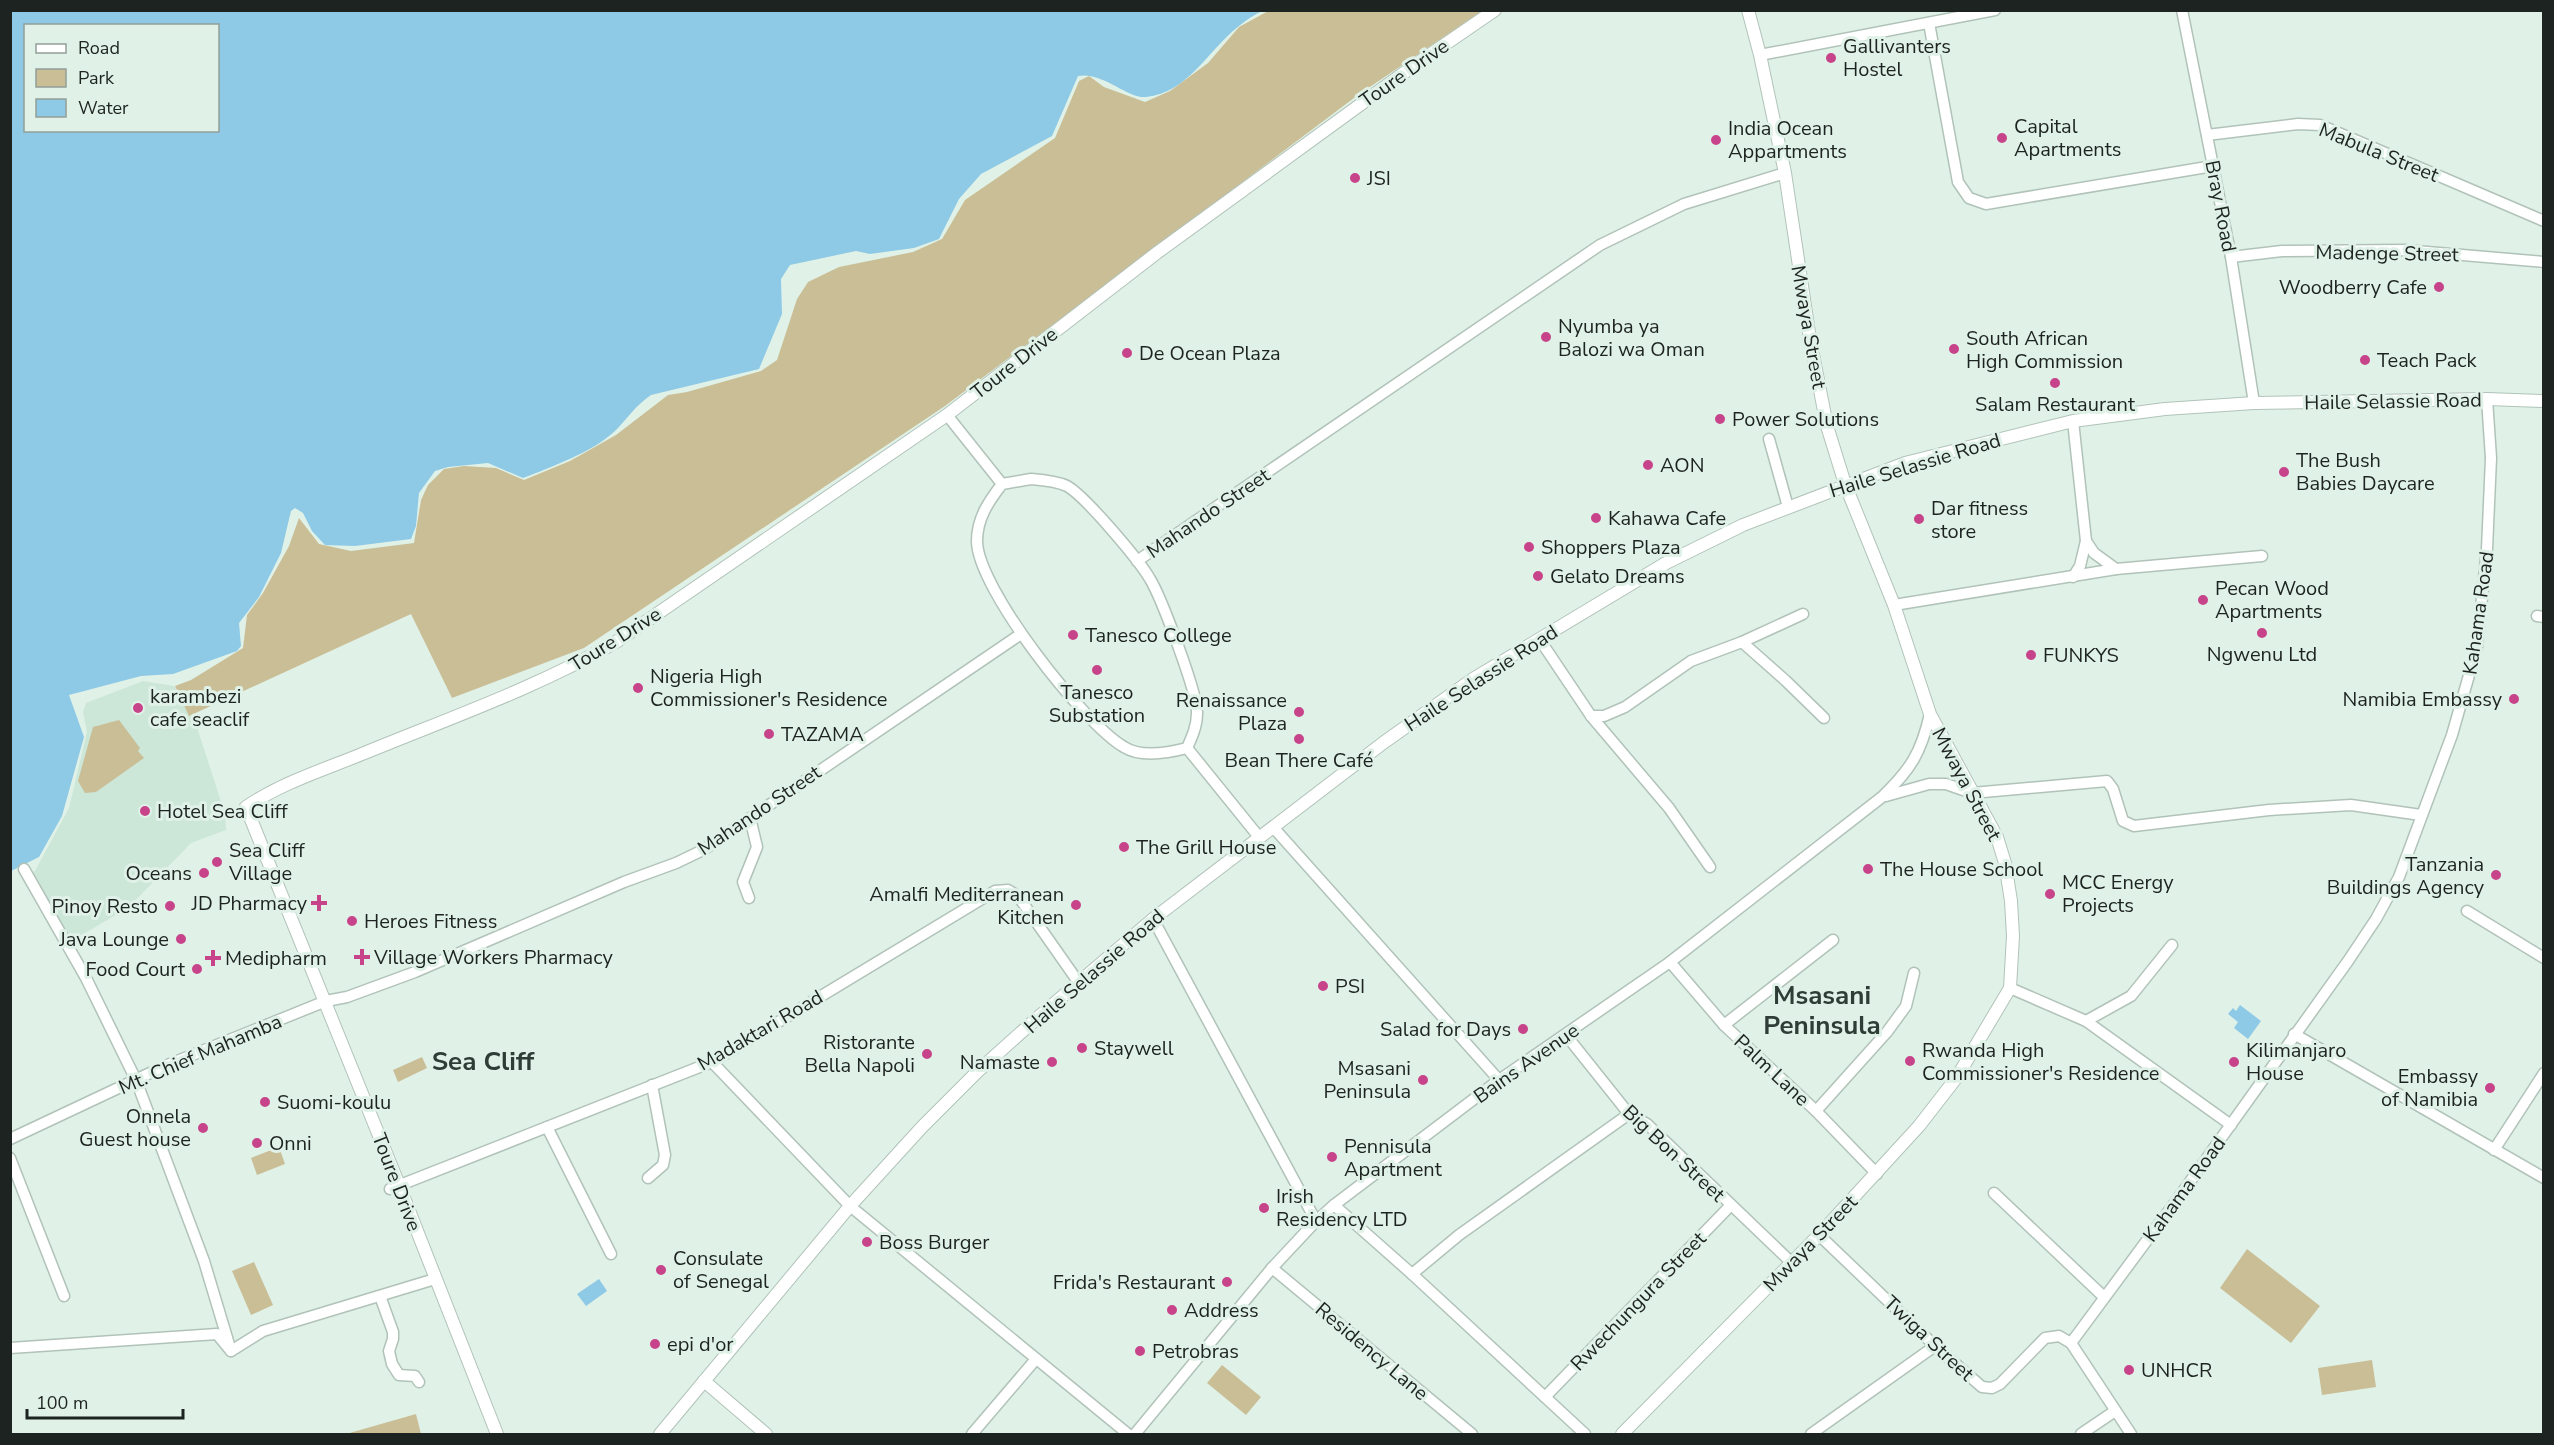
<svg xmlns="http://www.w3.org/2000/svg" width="2554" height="1445" viewBox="0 0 2554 1445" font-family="'Nunito Sans',sans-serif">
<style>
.built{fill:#cce6d8}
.green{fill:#cabe96}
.water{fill:#8ec9e6;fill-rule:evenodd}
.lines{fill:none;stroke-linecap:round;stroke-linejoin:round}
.minor-casing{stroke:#b1c3b9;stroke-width:13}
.tertiary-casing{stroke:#b1c3b9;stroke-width:14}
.minor{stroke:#fff;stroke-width:10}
.tertiary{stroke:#fff;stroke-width:12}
.poi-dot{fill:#c7448a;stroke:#e0f2e8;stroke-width:2}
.labels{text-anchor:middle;stroke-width:6;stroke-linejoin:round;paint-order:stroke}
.poi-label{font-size:20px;fill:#1d2320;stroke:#e0f2e8;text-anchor:start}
.street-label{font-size:20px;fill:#1d2320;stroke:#e0f2e8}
.district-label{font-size:26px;font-weight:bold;fill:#2e3d35;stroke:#e0f2e8}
</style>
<rect width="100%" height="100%" fill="#e0f2e8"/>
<!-- built -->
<path class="built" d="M 143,681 L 174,686 L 195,721 L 225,814 L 226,830 L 191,843 L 129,907 L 70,942 L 31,873 L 35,871 L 69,808 L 87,732 L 83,712 L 86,703 Z"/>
<!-- green -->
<g class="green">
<path d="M 1270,10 L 1482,11 L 1358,95 L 945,406 L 584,648 L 452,698 L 411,614 L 189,716 L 175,686 L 191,680 L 243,648 L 247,615 L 263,593 L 289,546 L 299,518 L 319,544 L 351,551 L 414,543 L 421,500 L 428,485 L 444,469 L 464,466 L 496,468 L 524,480 L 570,461 L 616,435 L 668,395 L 687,392 L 761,371 L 777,360 L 797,299 L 808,282 L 839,267 L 913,252 L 942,239 L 965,200 L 1055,138 L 1079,81 L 1089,76 L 1104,87 L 1145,102 L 1170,91 L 1208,63 L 1239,27 Z"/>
<path d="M 119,720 L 140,748 L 138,751 L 144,758 L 96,792 L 85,793 L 78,781 L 93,727 Z"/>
<path d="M 422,1057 L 427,1068 L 398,1082 L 393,1070 Z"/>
<path d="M 279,1147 L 285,1164 L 257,1175 L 251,1158 Z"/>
<path d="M 2247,1249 L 2320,1306 L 2291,1343 L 2220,1288 Z"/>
<path d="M 254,1262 L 273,1305 L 251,1315 L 232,1271 Z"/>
<path d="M 2372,1360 L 2376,1387 L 2322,1395 L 2318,1368 Z"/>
<path d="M 1222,1365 L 1261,1397 L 1246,1415 L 1207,1383 Z"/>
<path d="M 416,1414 L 421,1434 L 346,1434 Z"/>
</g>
<!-- water -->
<g class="water">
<path d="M 11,11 L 1262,11 C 1254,15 1246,20 1239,26 C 1209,49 1188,93 1146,97 C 1128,99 1102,71 1078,76 L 1052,136 L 981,174 L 959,199 L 939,239 L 914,248 L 870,254 L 856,251 L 790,265 L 781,279 L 782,314 L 759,369 L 651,395 C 636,405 627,419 615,431 C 593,452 551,467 523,478 L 488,463 L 448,467 L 435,471 L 419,493 L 416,526 L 411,539 L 355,546 L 325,545 L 312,531 L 303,513 L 295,508 L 291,511 L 281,553 L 259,597 L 239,623 L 241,646 L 237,651 L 173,674 L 141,676 L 69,695 L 84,737 L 62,816 L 39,857 L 11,871 ZM 26,26 L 218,26 L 218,130 L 26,130 Z"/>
<path d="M 2240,1005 L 2261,1021 L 2248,1039 L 2234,1028 L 2238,1022 L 2228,1014 L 2233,1008 L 2236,1011 Z"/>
<path d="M 599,1279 L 607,1291 L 586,1306 L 577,1294 Z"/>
</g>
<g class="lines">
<!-- minor casing -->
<g class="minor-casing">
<g id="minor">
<path d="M 2182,10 L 2231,257 L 2254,403"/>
<path d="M 1929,23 L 1958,182 L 1969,198 L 1986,204 L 2213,166"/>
<path d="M 1760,55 L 1995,10"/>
<path d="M 2207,135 L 2298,124 L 2320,125 L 2544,221"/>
<path d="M 2231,257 L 2282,251 L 2404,250 L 2544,262"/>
<path d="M 947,415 L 1002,484"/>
<path d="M 1769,439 L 1788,507"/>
<path d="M 1031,479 C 1043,480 1056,481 1067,486 C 1085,496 1139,560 1150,579 C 1161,597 1198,694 1197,713 C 1197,726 1192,737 1187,748 C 1168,753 1141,758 1124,747 C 1084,724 977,588 977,541 C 977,518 989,501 1002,484 Z"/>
<path d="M 2086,541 L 2094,553 L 2116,569"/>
<path d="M 1137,561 L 1600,245 L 1684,204 L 1785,173"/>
<path d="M 2073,577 L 2080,566 L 2086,541 L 2073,421"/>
<path d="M 1894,605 L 2116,569 L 2262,556"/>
<path d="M 2537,616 L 2544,617"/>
<path d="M 1540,640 L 1591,716 L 1669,808 L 1710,867"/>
<path d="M 1742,642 L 1786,681 L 1824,718"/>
<path d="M 1591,716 L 1604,716 L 1625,707 L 1691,661 L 1742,642 L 1803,614"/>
<path d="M 1187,748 L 1259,837"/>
<path d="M 1886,796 L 1929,784 L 1946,784 L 1972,793 L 2107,781 L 2113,789 L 2123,821 L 2134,826 L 2269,810 L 2351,805 L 2421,815"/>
<path d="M 1273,827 L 1499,1080"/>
<path d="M 24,869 L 86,978 L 136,1080 L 204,1261 L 231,1351"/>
<path d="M 749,898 L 743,882 L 757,847 L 750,818"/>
<path d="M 2467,911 L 2544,958"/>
<path d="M 1153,919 L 1316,1221"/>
<path d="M 1670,962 L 1724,1025 L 1816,1111 L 1877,1174"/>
<path d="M 2010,988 L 2086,1021 L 2231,1125"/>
<path d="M 2086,1021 L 2131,996 L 2172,945"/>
<path d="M 1724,1025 L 1833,940"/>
<path d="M 2294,1034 L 2544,1178"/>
<path d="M 1566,1035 L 1629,1114 L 1647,1124 L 1792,1263"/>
<path d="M 712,1062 L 850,1206 L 1128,1434"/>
<path d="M 1816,1111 L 1887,1032 L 1906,1006 L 1914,973"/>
<path d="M 547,1127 L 611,1254"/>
<path d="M 10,1139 L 165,1066 L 326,1001 L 347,997 L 415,972 L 624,882 L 676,863 L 703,850 L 1021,634"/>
<path d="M 2494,1150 L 2544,1073"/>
<path d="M 10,1158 L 64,1296"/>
<path d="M 648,1178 L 663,1165 L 665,1155 L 652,1085"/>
<path d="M 390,1189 L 712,1062 L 995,891 L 1008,890 L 1018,896 L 1079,983"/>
<path d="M 1994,1193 L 2104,1297"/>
<path d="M 1334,1205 L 1412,1274 L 1585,1434"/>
<path d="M 1819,1235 L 1935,1346 L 1982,1387 L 1992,1388 L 2000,1384 L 2045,1338 L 2059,1336 L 2071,1343 L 2131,1434"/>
<path d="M 1272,1268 L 1472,1434"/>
<path d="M 1412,1274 L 1459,1235 L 1629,1114"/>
<path d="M 380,1296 L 393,1332 L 393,1339 L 389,1351 L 392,1364 L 399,1375 L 415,1376 L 419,1382"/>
<path d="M 2071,1343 L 2179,1197 L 2348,961 L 2376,919 L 2399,877 L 2452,735 L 2477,647 L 2487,549 L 2491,458 L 2487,399"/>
<path d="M 10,1348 L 217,1334 L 231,1351 L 263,1331 L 435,1279"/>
<path d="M 1545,1397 L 1731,1205"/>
<path d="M 972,1434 L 1036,1359"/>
<path d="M 1135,1434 L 1272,1268 L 1316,1221 L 1334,1205 L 1499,1080 L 1670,962 L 1882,797 C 1911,769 1921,753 1930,714"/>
<path d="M 1811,1434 L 1935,1346"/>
<path d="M 2081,1434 L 2115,1411"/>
</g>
</g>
<!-- tertiary casing -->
<g class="tertiary-casing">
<g id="tertiary">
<path d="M 704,1381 L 766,1434"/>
<path d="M 497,1434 L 399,1185 L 246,807 C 281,783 323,770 362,754 C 447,719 536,688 616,642 L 947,415 L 1158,252 L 1412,67 L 1495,10"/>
<path d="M 660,1434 L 850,1206 L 922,1127 L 977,1072 L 1036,1019 L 1153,919 L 1383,743 L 1473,679 L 1666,563 L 1743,525 L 1905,463 L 2073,421 L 2165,409 L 2254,403 L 2487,399 L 2544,401"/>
<path d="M 1622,1434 L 1819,1235 L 1919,1126 L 1957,1077 L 2010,988 L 2013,936 L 2011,901 L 2005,863 L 1997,837 L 1930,714 L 1894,605 L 1845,484 L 1827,426 L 1810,339 L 1785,173 L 1760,55 L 1748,10"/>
</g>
</g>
<!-- minor -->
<use href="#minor" class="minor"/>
<!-- tertiary -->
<use href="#tertiary" class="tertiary"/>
</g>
<!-- markers -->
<g class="poi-dot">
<circle cx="1831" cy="58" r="6"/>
<circle cx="2002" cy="138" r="6"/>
<circle cx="1716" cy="140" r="6"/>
<circle cx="1355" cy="178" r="6"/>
<circle cx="2439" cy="287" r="6"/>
<circle cx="1546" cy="337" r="6"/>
<circle cx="1954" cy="349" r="6"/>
<circle cx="1127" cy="353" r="6"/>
<circle cx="2365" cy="360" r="6"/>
<circle cx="2055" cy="383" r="6"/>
<circle cx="1720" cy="419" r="6"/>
<circle cx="1648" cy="465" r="6"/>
<circle cx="2284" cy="472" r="6"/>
<circle cx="1596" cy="518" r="6"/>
<circle cx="1919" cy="519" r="6"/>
<circle cx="1529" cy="547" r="6"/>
<circle cx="1538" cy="576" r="6"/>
<circle cx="2203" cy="600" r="6"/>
<circle cx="2262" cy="633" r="6"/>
<circle cx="1073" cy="635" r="6"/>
<circle cx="2031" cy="655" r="6"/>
<circle cx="1097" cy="670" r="6"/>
<circle cx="638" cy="688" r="6"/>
<circle cx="2514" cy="699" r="6"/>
<circle cx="138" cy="708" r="6"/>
<circle cx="1299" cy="712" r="6"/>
<circle cx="769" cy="734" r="6"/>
<circle cx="1299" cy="739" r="6"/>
<circle cx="145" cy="811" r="6"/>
<circle cx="1124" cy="847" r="6"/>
<circle cx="217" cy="862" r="6"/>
<circle cx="1868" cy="869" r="6"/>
<circle cx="204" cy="873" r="6"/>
<circle cx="2496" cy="875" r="6"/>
<circle cx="2050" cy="894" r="6"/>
<path d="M316 894h6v6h6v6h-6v6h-6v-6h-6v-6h6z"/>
<circle cx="1076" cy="905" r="6"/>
<circle cx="170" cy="906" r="6"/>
<circle cx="352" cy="921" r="6"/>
<circle cx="181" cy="939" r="6"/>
<path d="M359 948h6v6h6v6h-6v6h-6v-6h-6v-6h6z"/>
<path d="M210 949h6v6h6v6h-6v6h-6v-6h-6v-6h6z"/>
<circle cx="197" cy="969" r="6"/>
<circle cx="1323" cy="986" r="6"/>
<circle cx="1523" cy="1029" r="6"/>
<circle cx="1082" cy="1048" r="6"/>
<circle cx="927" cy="1054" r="6"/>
<circle cx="1910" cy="1061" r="6"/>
<circle cx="1052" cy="1062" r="6"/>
<circle cx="2234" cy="1062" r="6"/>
<circle cx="1423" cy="1080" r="6"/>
<circle cx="2490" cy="1088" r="6"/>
<circle cx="265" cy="1102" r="6"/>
<circle cx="203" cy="1128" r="6"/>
<circle cx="257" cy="1143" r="6"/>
<circle cx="1332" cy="1157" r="6"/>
<circle cx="1264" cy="1208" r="6"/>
<circle cx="867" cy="1242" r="6"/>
<circle cx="661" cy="1270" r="6"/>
<circle cx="1227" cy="1282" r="6"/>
<circle cx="1172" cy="1310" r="6"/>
<circle cx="655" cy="1344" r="6"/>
<circle cx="1140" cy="1351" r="6"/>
<circle cx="2129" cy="1370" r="6"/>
</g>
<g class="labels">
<!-- poi labels -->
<g class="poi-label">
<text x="1843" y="53">Gallivanters<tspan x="1843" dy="23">Hostel</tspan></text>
<text x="2014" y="133">Capital<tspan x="2014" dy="23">Apartments</tspan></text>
<text x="1728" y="135">India Ocean<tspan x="1728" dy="23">Appartments</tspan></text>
<text x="1367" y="185">JSI</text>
<text x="2427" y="294" text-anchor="end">Woodberry Cafe</text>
<text x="1558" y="333">Nyumba ya<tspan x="1558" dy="23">Balozi wa Oman</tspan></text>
<text x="1966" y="345">South African<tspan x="1966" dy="23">High Commission</tspan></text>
<text x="1139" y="360">De Ocean Plaza</text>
<text x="2377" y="367">Teach Pack</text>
<text x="2055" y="411" text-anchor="middle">Salam Restaurant</text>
<text x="1732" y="426">Power Solutions</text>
<text x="2296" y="467">The Bush<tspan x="2296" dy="23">Babies Daycare</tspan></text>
<text x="1660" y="472">AON</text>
<text x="1931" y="515">Dar fitness<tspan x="1931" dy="23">store</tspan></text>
<text x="1608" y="525">Kahawa Cafe</text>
<text x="1541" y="554">Shoppers Plaza</text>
<text x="1550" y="583">Gelato Dreams</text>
<text x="2215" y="595">Pecan Wood<tspan x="2215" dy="23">Apartments</tspan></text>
<text x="1085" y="642">Tanesco College</text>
<text x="2262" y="661" text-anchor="middle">Ngwenu Ltd</text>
<text x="2043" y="662">FUNKYS</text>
<text x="650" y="683">Nigeria High<tspan x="650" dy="23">Commissioner's Residence</tspan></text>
<text x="1097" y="699" text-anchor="middle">Tanesco<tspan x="1097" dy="23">Substation</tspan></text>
<text x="150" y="703">karambezi<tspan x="150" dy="23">cafe seaclif</tspan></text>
<text x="2502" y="706" text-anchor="end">Namibia Embassy</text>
<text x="1287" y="707" text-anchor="end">Renaissance<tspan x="1287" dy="23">Plaza</tspan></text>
<text x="781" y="741">TAZAMA</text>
<text x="1299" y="767" text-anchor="middle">Bean There Café</text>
<text x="157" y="818">Hotel Sea Cliff</text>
<text x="1136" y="854">The Grill House</text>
<text x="229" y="857">Sea Cliff<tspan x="229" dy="23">Village</tspan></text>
<text x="2484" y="871" text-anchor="end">Tanzania<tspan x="2484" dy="23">Buildings Agency</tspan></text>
<text x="1880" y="876">The House School</text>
<text x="192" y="880" text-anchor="end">Oceans</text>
<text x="2062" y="889">MCC Energy<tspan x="2062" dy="23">Projects</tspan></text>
<text x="1064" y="901" text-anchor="end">Amalfi Mediterranean<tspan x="1064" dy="23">Kitchen</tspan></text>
<text x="307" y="910" text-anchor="end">JD Pharmacy</text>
<text x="158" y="913" text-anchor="end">Pinoy Resto</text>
<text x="364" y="928">Heroes Fitness</text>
<text x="169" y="946" text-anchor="end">Java Lounge</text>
<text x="374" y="964">Village Workers Pharmacy</text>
<text x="225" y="965">Medipharm</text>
<text x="185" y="976" text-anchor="end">Food Court</text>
<text x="1335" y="993">PSI</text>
<text x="1511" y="1036" text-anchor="end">Salad for Days</text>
<text x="915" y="1049" text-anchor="end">Ristorante<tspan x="915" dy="23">Bella Napoli</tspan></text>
<text x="1094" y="1055">Staywell</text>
<text x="1922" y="1057">Rwanda High<tspan x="1922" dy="23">Commissioner's Residence</tspan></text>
<text x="2246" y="1057">Kilimanjaro<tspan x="2246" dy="23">House</tspan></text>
<text x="1040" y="1069" text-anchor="end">Namaste</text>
<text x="1411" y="1075" text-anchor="end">Msasani<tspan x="1411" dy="23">Peninsula</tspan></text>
<text x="2478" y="1083" text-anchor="end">Embassy<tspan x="2478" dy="23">of Namibia</tspan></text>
<text x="277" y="1109">Suomi-koulu</text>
<text x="191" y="1123" text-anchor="end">Onnela<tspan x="191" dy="23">Guest house</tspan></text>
<text x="269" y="1150">Onni</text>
<text x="1344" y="1153">Pennisula<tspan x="1344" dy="23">Apartment</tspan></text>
<text x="1276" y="1203">Irish<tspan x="1276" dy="23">Residency LTD</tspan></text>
<text x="879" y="1249">Boss Burger</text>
<text x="673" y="1265">Consulate<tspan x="673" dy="23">of Senegal</tspan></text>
<text x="1215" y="1289" text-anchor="end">Frida's Restaurant</text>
<text x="1184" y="1317">Address</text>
<text x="667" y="1351">epi d'or</text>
<text x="1152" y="1358">Petrobras</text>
<text x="2141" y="1377">UNHCR</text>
</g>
<!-- street labels -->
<g class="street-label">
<text transform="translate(1404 73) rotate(-35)" y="7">Toure Drive</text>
<text transform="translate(2379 152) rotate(22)" y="7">Mabula Street</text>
<text transform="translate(2221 206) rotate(79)" y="7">Bray Road</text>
<text transform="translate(2387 253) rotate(1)" y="7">Madenge Street</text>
<text transform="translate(1809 327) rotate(80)" y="7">Mwaya Street</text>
<text transform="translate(1014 363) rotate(-38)" y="7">Toure Drive</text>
<text transform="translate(2393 401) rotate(-1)" y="7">Haile Selassie Road</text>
<text transform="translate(1915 465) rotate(-17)" y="7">Haile Selassie Road</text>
<text transform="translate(1208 513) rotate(-34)" y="7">Mahando Street</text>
<text transform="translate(2478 613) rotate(-82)" y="7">Kahama Road</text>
<text transform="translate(615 639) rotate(-32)" y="7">Toure Drive</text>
<text transform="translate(1481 678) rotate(-33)" y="7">Haile Selassie Road</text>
<text transform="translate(1967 784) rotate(62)" y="7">Mwaya Street</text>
<text transform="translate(759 810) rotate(-34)" y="7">Mahando Street</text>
<text transform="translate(1094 971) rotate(-41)" y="7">Haile Selassie Road</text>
<text transform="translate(760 1030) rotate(-30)" y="7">Madaktari Road</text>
<text transform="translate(200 1054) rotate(-23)" y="7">Mt. Chief Mahamba</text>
<text transform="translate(1526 1063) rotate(-35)" y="7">Bains Avenue</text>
<text transform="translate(1772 1070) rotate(43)" y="7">Palm Lane</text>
<text transform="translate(1674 1153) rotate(43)" y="7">Big Bon Street</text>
<text transform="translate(397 1182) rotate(69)" y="7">Toure Drive</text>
<text transform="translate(2184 1189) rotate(-54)" y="7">Kahama Road</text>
<text transform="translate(1810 1243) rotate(-46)" y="7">Mwaya Street</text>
<text transform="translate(1638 1301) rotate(-46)" y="7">Rwechungura Street</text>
<text transform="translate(1929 1338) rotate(43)" y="7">Twiga Street</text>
<text transform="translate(1372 1351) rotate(40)" y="7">Residency Lane</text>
</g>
<!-- district labels -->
<g class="district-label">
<text x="1822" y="1004">Msasani<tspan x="1822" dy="30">Peninsula</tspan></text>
<text x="483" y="1070">Sea Cliff</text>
</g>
</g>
<!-- border -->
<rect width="2554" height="1445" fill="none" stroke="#1d2320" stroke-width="24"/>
<!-- legend -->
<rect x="24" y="24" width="195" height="108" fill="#e0f2e8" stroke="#929f98" stroke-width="1.5"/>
<rect x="36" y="44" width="30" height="9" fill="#ffffff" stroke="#929f98" stroke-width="1.5"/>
<text x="78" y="54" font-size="18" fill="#1d2320">Road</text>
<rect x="36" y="69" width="30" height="18" fill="#cabe96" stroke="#929f98" stroke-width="1.5"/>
<text x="78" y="84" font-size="18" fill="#1d2320">Park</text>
<rect x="36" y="99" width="30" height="18" fill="#8ec9e6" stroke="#929f98" stroke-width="1.5"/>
<text x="78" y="114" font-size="18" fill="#1d2320">Water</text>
<!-- scale -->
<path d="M27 1409v9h156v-9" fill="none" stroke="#1d2320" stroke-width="3"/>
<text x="36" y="1409" font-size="18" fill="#1d2320" stroke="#e0f2e8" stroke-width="4.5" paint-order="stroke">100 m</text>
</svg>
